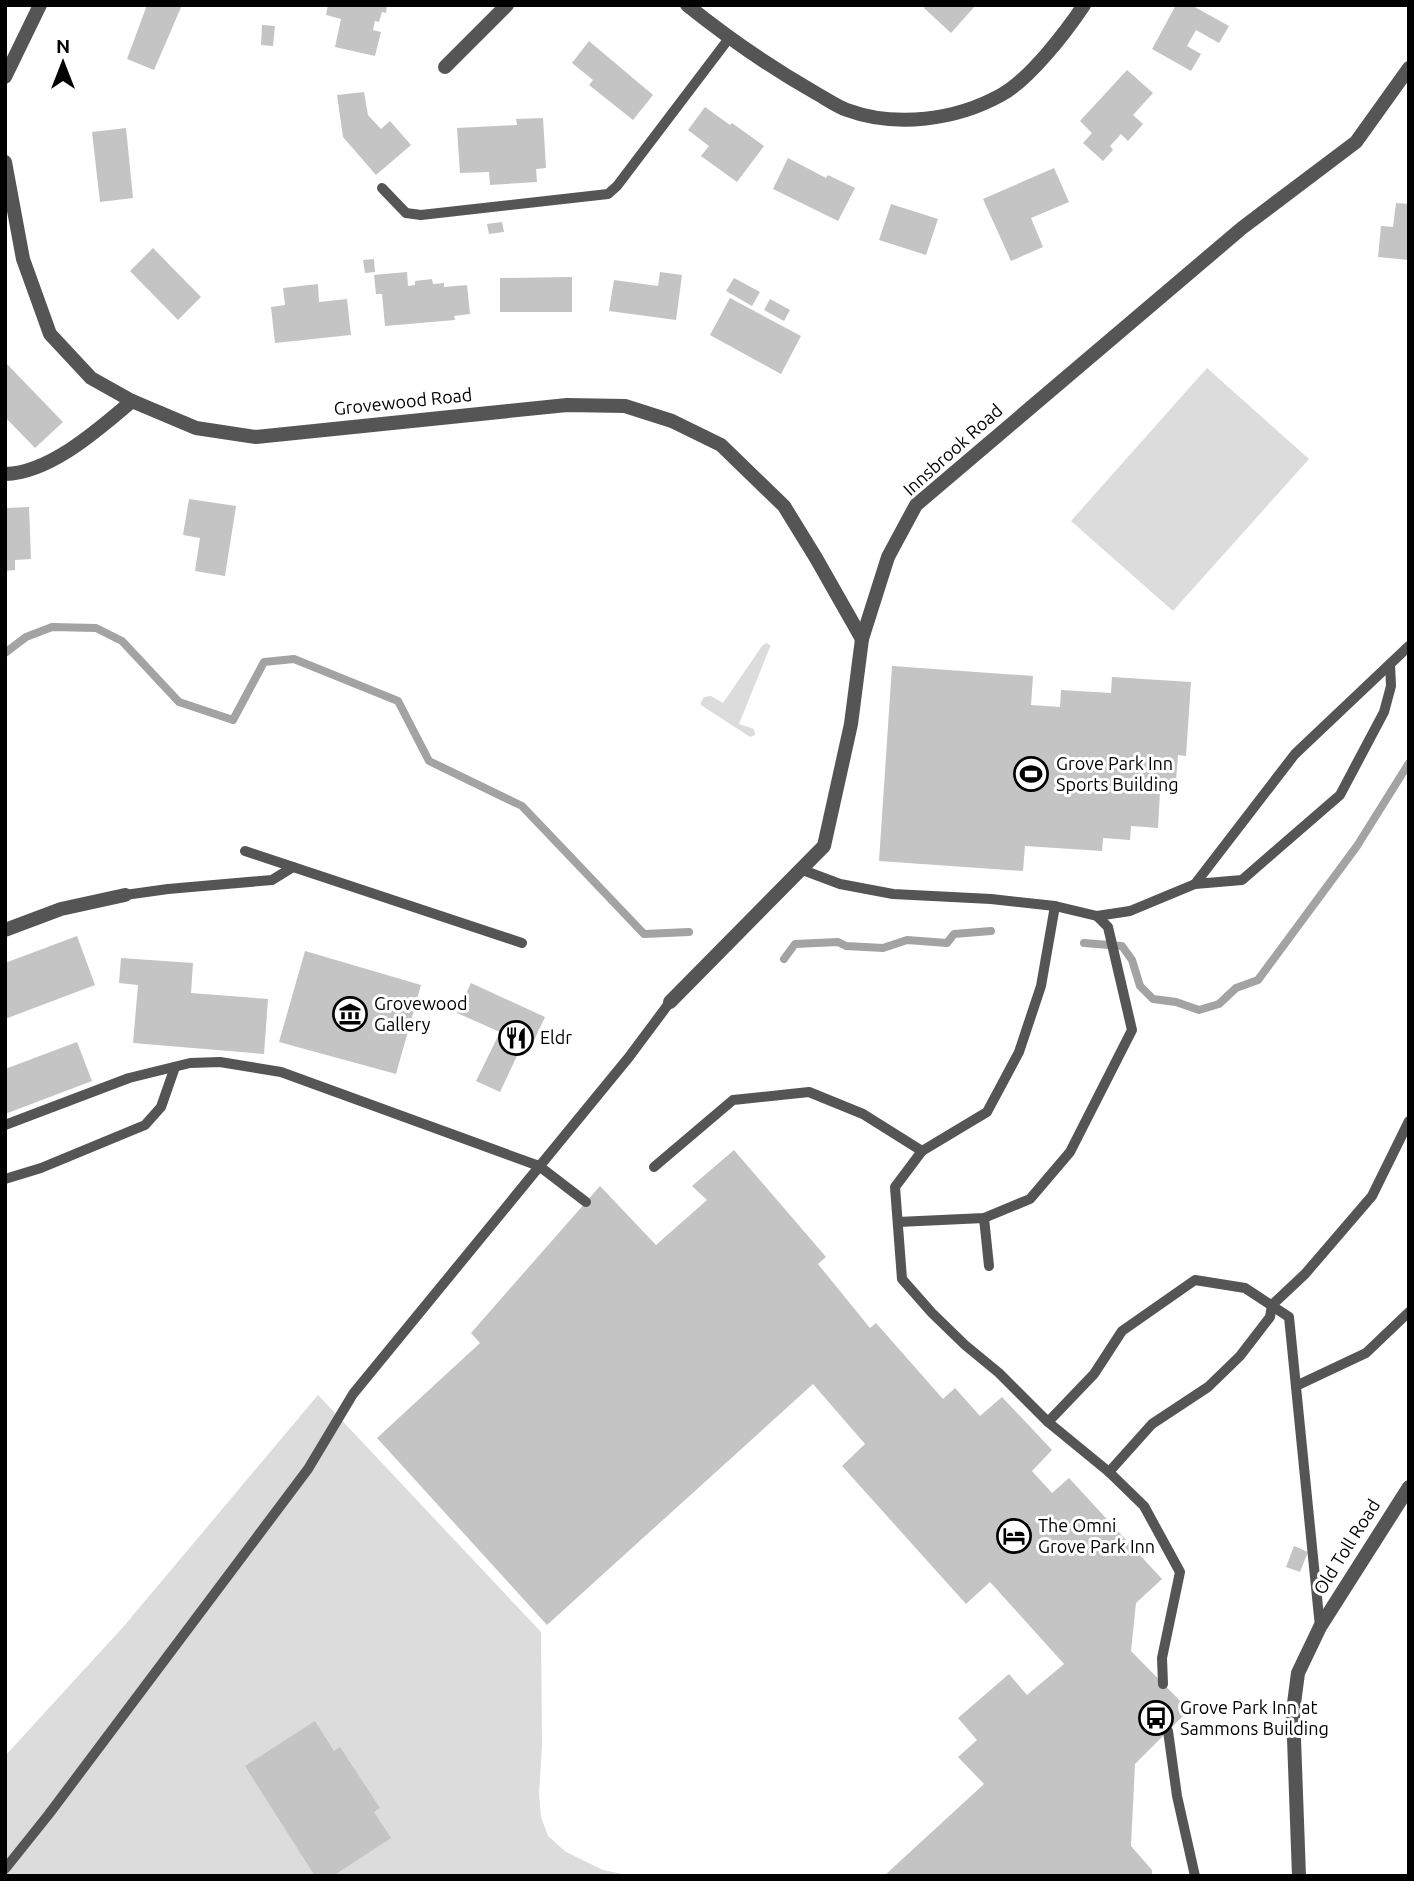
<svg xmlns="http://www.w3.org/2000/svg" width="1414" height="1881" viewBox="0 0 1414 1881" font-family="Ubuntu,sans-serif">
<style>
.green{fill:#dcdcdc}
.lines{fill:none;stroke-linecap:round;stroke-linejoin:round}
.stream{stroke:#a3a3a3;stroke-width:8}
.building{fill:#c4c4c4}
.service{stroke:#555;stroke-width:10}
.minor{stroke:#555;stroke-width:14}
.labels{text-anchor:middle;stroke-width:6;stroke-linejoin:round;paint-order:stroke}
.street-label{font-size:18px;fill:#000;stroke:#fff}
.poi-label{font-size:18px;fill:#000;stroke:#fff;text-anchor:start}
</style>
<rect width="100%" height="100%" fill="#fff"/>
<!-- green -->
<g class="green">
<path d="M 1207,368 L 1309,459 L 1173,611 L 1071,521 Z"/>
<path d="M 766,643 L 770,645 L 770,647 L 739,724 L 754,729 L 755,735 L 750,737 L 701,705 L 701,702 L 704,697 L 711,696 L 723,703 L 762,646 Z"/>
<path d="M 318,1395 L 541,1632 L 542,1746 L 539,1793 L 541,1817 L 548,1836 L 566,1852 L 603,1870 L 631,1876 L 5,1876 L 5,1756 L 124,1626 Z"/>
</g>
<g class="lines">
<!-- stream -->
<g class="stream">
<path d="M 5,653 L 26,637 L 52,627 L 96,628 L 122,641 L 179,702 L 233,720 L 264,662 L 294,659 L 398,701 L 429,761 L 522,806 L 644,934 L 689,932"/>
<path d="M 1084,943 L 1122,946 L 1132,960 L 1140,986 L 1153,999 L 1176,1002 L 1199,1010 L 1219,1004 L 1236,988 L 1258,980 L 1357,846 L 1409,763"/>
<path d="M 784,959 L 795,944 L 838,942 L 846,946 L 883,948 L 907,940 L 947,943 L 954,934 L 991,931"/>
</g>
</g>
<!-- building -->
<g class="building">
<path d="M 147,5 L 182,5 L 154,70 L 127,59 Z"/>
<path d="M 328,5 L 387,5 L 386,13 L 382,12 L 379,22 L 375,21 L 373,30 L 381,32 L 375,56 L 335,47 L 341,19 L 326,15 Z"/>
<path d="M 927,5 L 976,5 L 951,33 L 924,8 Z"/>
<path d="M 1176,5 L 1191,5 L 1229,26 L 1219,43 L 1196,30 L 1187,46 L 1201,54 L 1191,71 L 1152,49 Z"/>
<path d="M 262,25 L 275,26 L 273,46 L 261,45 Z"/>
<path d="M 589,41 L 653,95 L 633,120 L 589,85 L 593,80 L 572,63 Z"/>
<path d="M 1127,70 L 1153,93 L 1133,115 L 1143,124 L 1128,141 L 1121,134 L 1110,146 L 1113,150 L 1103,161 L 1083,143 L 1092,133 L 1080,121 Z"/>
<path d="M 364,92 L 368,115 L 381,129 L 390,121 L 411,145 L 376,175 L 343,137 L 337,95 Z"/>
<path d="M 705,107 L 730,125 L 732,123 L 764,146 L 737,182 L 701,156 L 709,146 L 688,130 Z"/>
<path d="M 543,118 L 546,168 L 536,169 L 537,182 L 490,185 L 489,172 L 460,173 L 457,128 L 517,125 L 516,119 Z"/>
<path d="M 126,128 L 133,198 L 100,202 L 92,132 Z"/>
<path d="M 788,158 L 826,178 L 828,175 L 855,188 L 838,221 L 773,189 Z"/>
<path d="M 1054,168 L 1069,202 L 1031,218 L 1043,247 L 1011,261 L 983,199 Z"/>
<path d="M 1396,203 L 1409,204 L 1409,260 L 1378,257 L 1381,226 L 1393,227 Z"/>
<path d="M 891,204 L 938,219 L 926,255 L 879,240 Z"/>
<path d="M 502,222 L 504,232 L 489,234 L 487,224 Z"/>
<path d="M 153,248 L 201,297 L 178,320 L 130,271 Z"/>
<path d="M 374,259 L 375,272 L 365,273 L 363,260 Z"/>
<path d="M 407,272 L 408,286 L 415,285 L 415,281 L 432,279 L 433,284 L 444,283 L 444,287 L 467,285 L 470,314 L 454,316 L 455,320 L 385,326 L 382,294 L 376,294 L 374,275 Z"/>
<path d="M 660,272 L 682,275 L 676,320 L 609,311 L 614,280 L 658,286 Z"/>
<path d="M 572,277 L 572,312 L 500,312 L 500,278 Z"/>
<path d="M 734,278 L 760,292 L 752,306 L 726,291 Z"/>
<path d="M 318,284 L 319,302 L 347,299 L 351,335 L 275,343 L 271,307 L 285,305 L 283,288 Z"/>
<path d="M 730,298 L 801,336 L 781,374 L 710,335 Z"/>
<path d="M 770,299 L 790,310 L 784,321 L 764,310 Z"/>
<path d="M 5,362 L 63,422 L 35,448 L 5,417 Z"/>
<path d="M 189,499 L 236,506 L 225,576 L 195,571 L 200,538 L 183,535 Z"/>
<path d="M 29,507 L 31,559 L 15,560 L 15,570 L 5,571 L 5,508 Z"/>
<path d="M 892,666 L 1033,676 L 1031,705 L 1060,707 L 1061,690 L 1111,693 L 1112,677 L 1191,682 L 1186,756 L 1178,755 L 1175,793 L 1160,792 L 1158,828 L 1131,826 L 1130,840 L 1103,838 L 1102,851 L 1025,846 L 1023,871 L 879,861 Z"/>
<path d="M 77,936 L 95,985 L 5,1019 L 5,963 Z"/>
<path d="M 305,951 L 421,985 L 396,1074 L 279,1042 Z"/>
<path d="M 121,958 L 193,963 L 191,993 L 268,999 L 264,1054 L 133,1043 L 138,985 L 119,983 Z"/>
<path d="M 471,983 L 545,1017 L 531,1047 L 523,1043 L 500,1092 L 476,1081 L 500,1032 L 457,1013 Z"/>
<path d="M 77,1042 L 92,1081 L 5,1114 L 5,1069 Z"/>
<path d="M 734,1150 L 826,1257 L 818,1264 L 870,1328 L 876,1323 L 943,1399 L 955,1388 L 980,1416 L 1002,1397 L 1052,1450 L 1032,1471 L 1052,1493 L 1069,1478 L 1162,1579 L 1136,1603 L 1131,1651 L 1189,1710 L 1135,1764 L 1131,1846 L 1152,1870 L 1152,1876 L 884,1876 L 984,1784 L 958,1757 L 977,1740 L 958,1718 L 1009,1674 L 1027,1695 L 1064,1664 L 990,1582 L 966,1604 L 842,1466 L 865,1444 L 813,1384 L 547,1625 L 377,1438 L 480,1343 L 471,1333 L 600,1186 L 656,1245 L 707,1200 L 692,1186 Z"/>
<path d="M 1294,1546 L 1308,1552 L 1300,1572 L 1286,1567 Z"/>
<path d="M 315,1721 L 334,1751 L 340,1747 L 380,1808 L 374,1812 L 391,1838 L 333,1876 L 315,1876 L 245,1766 Z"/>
</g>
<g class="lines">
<!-- service -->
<g class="service">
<path d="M 382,188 L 406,213 L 421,215 L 608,194 L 617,186 L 730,37"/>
<path d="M 245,851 L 522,943"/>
<path d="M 800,869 L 840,884 L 893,894 L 991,899 L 1055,906 L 1097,916 L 1130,911 L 1195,884 L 1242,880 L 1340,795 L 1384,712 L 1391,686 L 1390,664"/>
<path d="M 1195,884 L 1295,754 L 1409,646"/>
<path d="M 125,895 L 168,889 L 272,880 L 293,867"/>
<path d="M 1055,906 L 1041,986 L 1019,1052 L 987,1112 L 922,1151 L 895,1187 L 902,1279 L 932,1313 L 965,1345 L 999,1373 L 1048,1422 L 1109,1472 L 1144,1506 L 1180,1572 L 1162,1658 L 1163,1684"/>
<path d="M 5,1125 L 129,1078 L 190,1063 L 220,1062 L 281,1072 L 539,1166 L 586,1202"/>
<path d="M 654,1167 L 733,1100 L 809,1092 L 863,1114 L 922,1151"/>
<path d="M 5,1179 L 41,1168 L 145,1125 L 161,1107 L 175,1067"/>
<path d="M 984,1218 L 989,1266"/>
<path d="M 898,1222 L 984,1218 L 1030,1199 L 1070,1152 L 1132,1030 L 1108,927 L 1097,916"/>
<path d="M 1296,1386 L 1366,1353 L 1409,1312"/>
<path d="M 1048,1422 L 1094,1374 L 1122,1331 L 1195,1280 L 1245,1288 L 1289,1317 L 1320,1627"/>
<path d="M 1109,1472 L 1152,1424 L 1208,1387 L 1240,1356 L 1270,1317 L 1272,1305 L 1305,1274 L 1372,1196 L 1409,1121"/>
<path d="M 1168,1731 L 1177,1796 L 1195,1876"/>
<path d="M 5,1869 L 49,1814 L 308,1469 L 353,1394 L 629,1057 L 670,1002"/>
</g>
<!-- minor -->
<g class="minor">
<path d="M 687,5 C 727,37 770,67 814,92 C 825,98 836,106 847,110 C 896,128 956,120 1001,95 C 1029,80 1066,32 1084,5"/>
<path d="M 445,67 L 507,5"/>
<path d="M 5,77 L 40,5"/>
<path d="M 5,162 L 23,259 L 50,334 L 91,378 L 132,401 L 196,428 L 256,437 L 567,405 L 625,406 L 672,421 L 721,445 L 784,506 L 816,558 L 862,639"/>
<path d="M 5,474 C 50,473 99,429 132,401"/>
<path d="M 5,930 L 61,909 L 125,895"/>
<path d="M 670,1002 L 824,846 L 851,724 L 862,639 L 888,557 L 916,505 L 1242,228 L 1356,142 L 1409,68"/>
<path d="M 1299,1876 L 1293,1711 L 1298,1673 L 1320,1627 L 1409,1487"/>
</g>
</g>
<!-- icons -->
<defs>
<g id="stadium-ring" transform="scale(1.75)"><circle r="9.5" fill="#fff" stroke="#000" stroke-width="1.5"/><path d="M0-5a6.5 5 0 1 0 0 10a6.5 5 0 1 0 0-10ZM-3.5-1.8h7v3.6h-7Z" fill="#000"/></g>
<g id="museum-ring" transform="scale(1.75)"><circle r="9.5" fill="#fff" stroke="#000" stroke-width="1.5"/><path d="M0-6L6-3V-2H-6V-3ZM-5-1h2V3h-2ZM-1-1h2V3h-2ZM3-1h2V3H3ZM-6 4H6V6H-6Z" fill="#000"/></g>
<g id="restaurant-ring" transform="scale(1.75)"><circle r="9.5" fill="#fff" stroke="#000" stroke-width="1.5"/><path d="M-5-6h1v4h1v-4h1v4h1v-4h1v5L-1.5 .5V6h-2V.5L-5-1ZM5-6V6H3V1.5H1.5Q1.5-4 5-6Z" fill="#000"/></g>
<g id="hotel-ring" transform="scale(1.75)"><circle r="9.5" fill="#fff" stroke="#000" stroke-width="1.5"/><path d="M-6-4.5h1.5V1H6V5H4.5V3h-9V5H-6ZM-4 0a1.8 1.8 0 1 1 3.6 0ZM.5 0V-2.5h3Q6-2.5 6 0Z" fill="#000"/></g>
<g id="bus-ring" transform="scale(1.75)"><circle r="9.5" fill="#fff" stroke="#000" stroke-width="1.5"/><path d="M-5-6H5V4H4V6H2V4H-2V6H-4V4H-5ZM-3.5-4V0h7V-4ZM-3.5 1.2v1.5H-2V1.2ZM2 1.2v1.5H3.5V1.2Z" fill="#000"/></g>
</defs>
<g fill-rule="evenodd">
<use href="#stadium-ring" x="1031" y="774"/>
<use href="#museum-ring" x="350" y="1014"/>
<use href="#restaurant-ring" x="516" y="1038"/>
<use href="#hotel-ring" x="1014" y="1536"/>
<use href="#bus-ring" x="1156" y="1718"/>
</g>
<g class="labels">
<!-- street labels -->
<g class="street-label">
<text transform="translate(403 402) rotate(-6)" y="6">Grovewood Road</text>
<text transform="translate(953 450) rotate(-42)" y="6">Innsbrook Road</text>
<text transform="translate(1347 1547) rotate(-58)" y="6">Old Toll Road</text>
</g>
<!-- poi labels -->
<g class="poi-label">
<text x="1056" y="770">Grove Park Inn<tspan x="1056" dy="21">Sports Building</tspan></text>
<text x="374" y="1010">Grovewood<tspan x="374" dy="21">Gallery</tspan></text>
<text x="540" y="1044">Eldr</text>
<text x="1038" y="1532">The Omni<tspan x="1038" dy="21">Grove Park Inn</tspan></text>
<text x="1180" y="1714">Grove Park Inn at<tspan x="1180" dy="21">Sammons Building</tspan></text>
</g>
</g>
<!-- border -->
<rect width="1414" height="1881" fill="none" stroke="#000000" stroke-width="14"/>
<!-- north arrow -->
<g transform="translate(63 63)" stroke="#ffffff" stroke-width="5" paint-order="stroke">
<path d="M0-5L12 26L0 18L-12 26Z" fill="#000000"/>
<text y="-10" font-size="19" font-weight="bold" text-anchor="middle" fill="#000000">N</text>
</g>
</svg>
